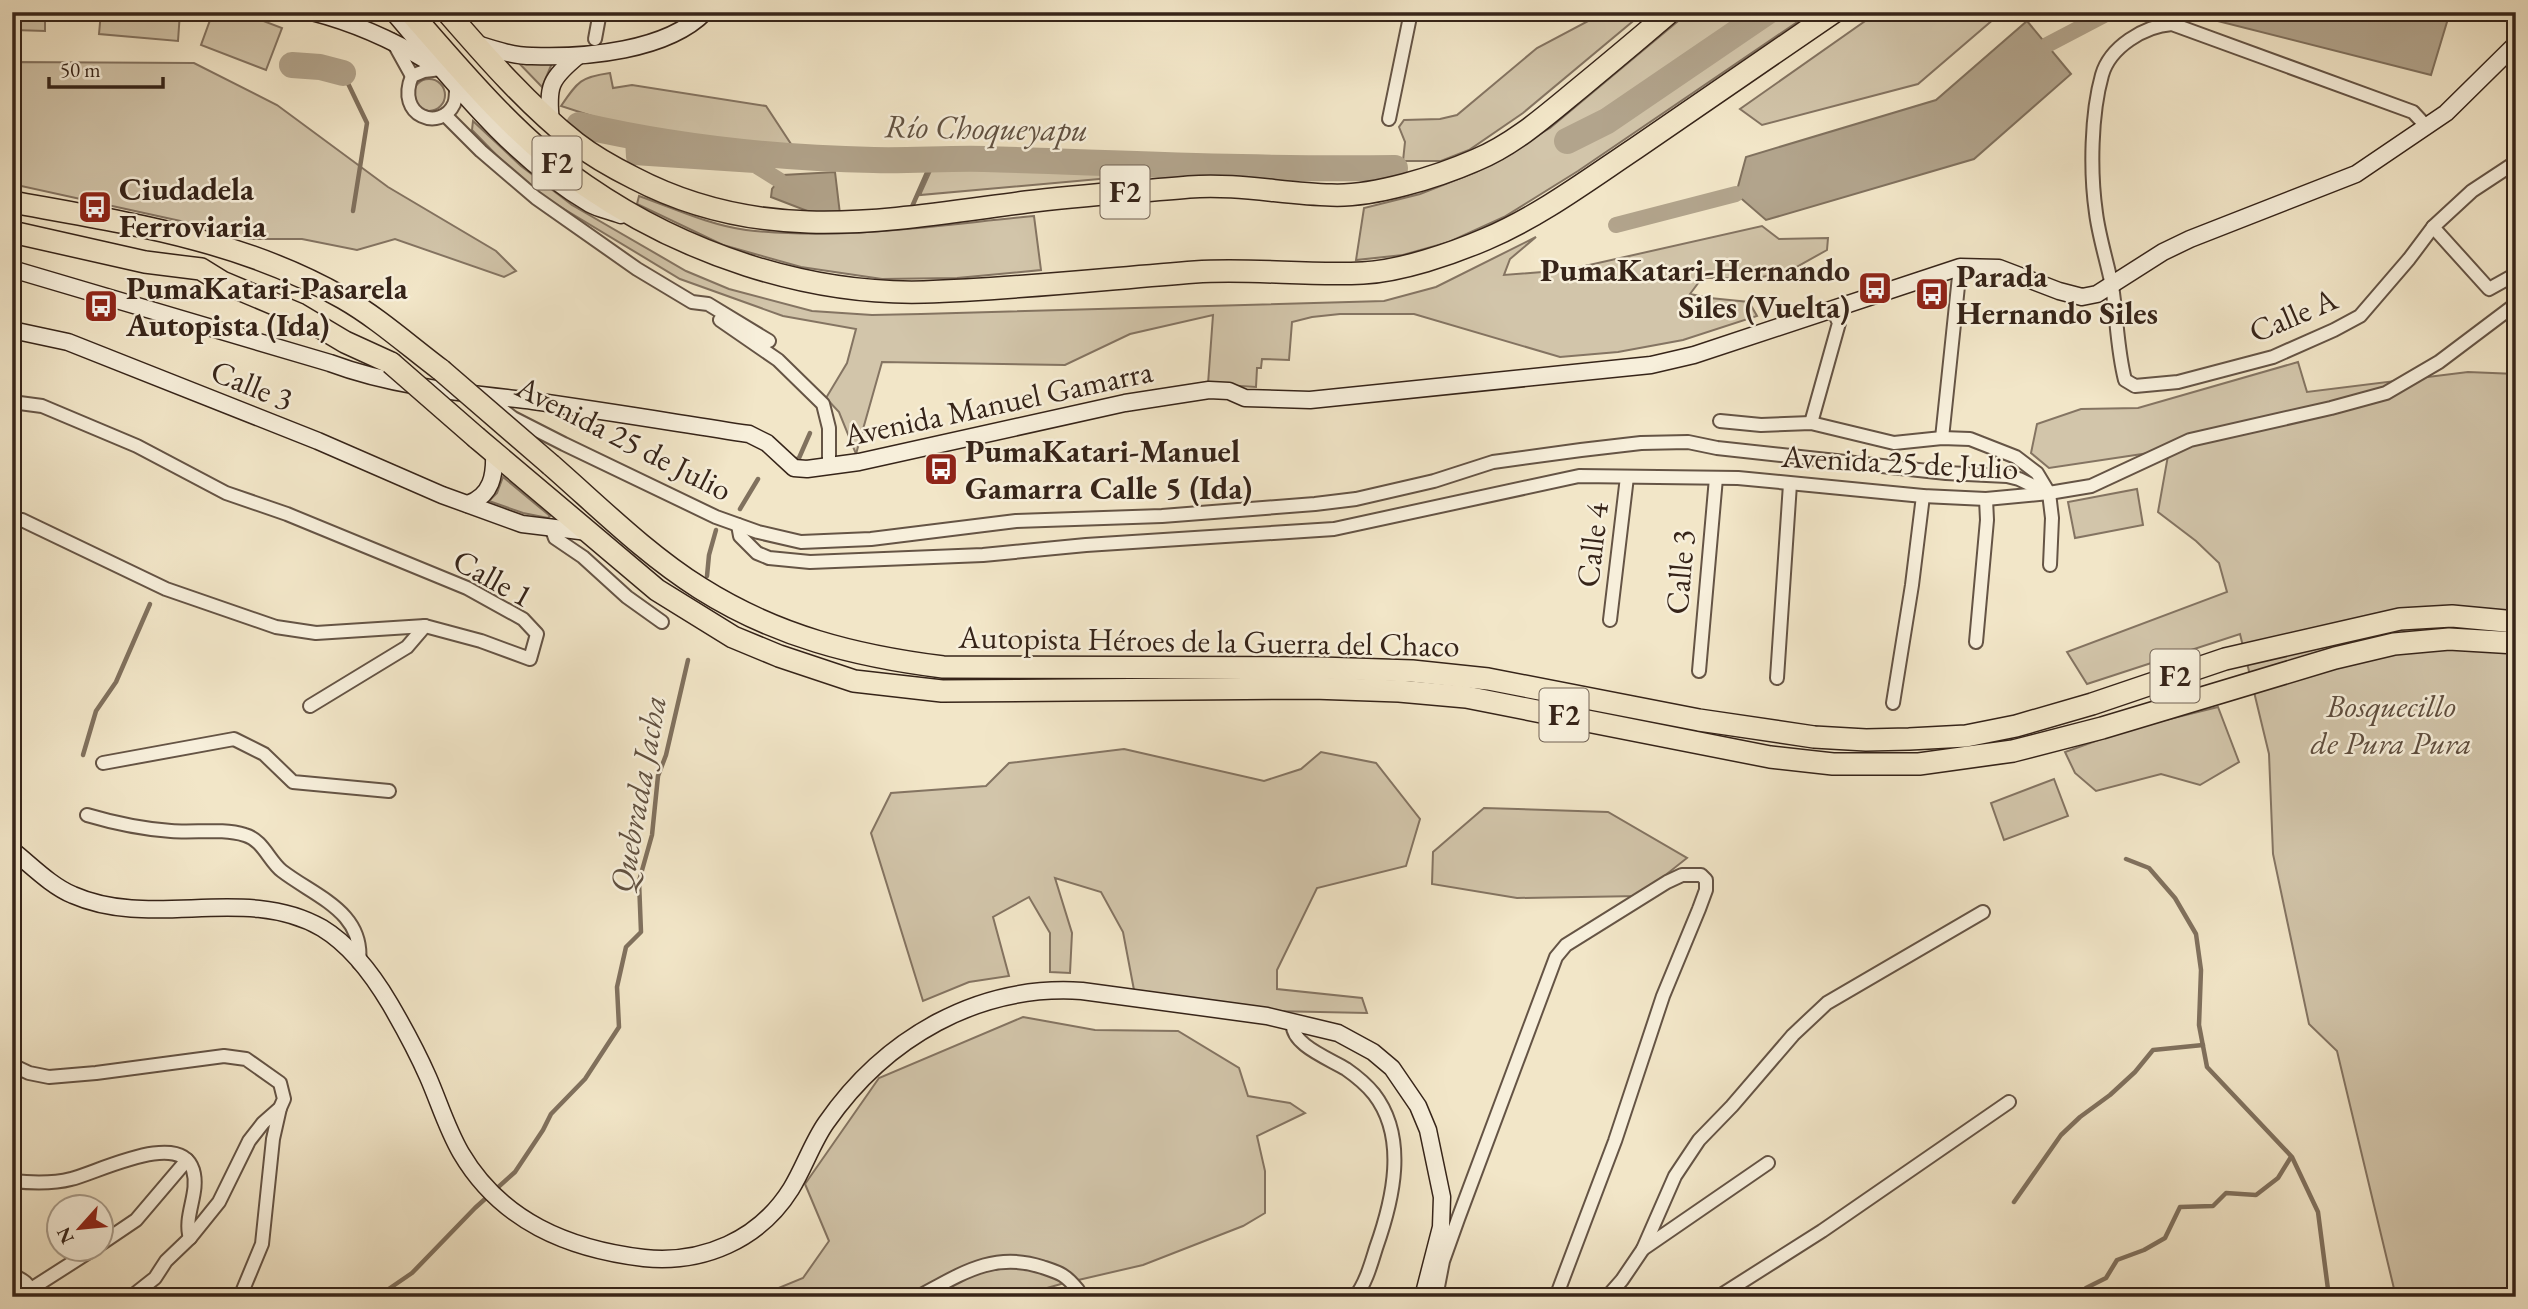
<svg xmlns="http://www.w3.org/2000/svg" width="2528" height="1309" viewBox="0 0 2528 1309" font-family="'EB Garamond',serif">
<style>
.green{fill:#d2c5aa;stroke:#847462;stroke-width:2}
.water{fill:#b2a48c;stroke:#80715e;stroke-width:2}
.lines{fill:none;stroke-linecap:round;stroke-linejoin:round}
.stream{stroke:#80715e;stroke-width:4.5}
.canal{stroke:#b2a48c;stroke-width:16}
.river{stroke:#b2a48c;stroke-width:26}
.street-casing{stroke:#655445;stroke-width:16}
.secondary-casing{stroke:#362419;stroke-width:19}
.highway-casing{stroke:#362419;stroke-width:24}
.street{stroke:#f7efdb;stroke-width:12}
.secondary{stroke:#f7efdb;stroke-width:16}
.highway{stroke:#f2e6c8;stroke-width:21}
.highway-bridge-casing{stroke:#362419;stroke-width:24;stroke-linecap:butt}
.highway-bridge{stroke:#f2e6c8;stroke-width:21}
.labels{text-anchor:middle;stroke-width:5;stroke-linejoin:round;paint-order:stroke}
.shield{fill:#f7efdb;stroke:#706153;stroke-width:2}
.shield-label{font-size:30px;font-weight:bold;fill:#362419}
.poi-label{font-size:32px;font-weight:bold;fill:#362419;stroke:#f7efdb;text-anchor:start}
.street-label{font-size:32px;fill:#362419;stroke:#f7efdb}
.park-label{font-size:32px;font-style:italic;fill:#5d4c3d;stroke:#f7efdb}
.water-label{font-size:33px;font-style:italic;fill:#615141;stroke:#f7efdb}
</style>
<rect width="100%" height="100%" fill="#f2e6c8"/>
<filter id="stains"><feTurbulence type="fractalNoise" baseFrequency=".00286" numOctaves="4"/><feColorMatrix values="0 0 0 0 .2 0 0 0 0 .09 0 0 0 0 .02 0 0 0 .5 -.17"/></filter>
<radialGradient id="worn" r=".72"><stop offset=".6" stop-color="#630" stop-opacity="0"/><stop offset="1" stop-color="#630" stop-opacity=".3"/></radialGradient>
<!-- green -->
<g class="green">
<path d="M 14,12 L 45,12 L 45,31 L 14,30 Z"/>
<path d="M 101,12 L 180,12 L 178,41 L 99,34 Z"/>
<path d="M 213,12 L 240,12 L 282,28 L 266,70 L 201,45 Z"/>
<path d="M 1605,12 L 1644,12 L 1523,113 L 1469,150 L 1441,161 L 1403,161 L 1405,142 L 1399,127 L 1404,120 L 1440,119 L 1457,115 L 1537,48 Z"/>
<path d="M 1689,12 L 1751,12 L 1640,87 L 1557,139 L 1565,152 L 1605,132 L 1783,12 L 1812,12 L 1578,171 L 1504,217 L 1449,242 L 1403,255 L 1356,260 L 1364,208 L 1420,194 L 1476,172 L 1550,128 Z"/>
<path d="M 1878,12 L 2002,12 L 1918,84 L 1762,125 L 1740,109 Z"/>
<path d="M 513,57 L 553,61 L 542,87 Z"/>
<path d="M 12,62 L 194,63 L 277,105 L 388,187 L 496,251 L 516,271 L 504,277 L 395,239 L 357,250 L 302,239 L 250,239 L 185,222 L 12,184 Z"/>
<path d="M 610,73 L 613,88 L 632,85 L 766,106 L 793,147 L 644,129 L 601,119 L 561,106 C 578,81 581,77 610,73 Z"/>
<circle cx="429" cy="95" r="16"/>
<path d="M 473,121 L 521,166 L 572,205 L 686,271 L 729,289 L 812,311 L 872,315 L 921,314 L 1384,301 L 1436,287 L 1536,237 L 1510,259 L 1504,275 L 1567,270 L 1762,226 L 1779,239 L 1828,238 L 1827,250 L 1791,270 L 1758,278 L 1702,278 L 1690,294 L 1710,298 L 1749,302 L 1757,316 L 1683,340 L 1618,352 L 1560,357 L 1414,314 L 1340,314 L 1312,317 L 1292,322 L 1289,360 L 1262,359 L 1261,368 L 1257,368 L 1256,387 L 1208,384 L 1213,315 L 1130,334 L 1065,365 L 882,362 L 856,454 L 839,412 L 826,398 L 847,363 L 856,329 L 783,316 L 680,279 L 549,200 L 513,172 L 472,130 Z"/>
<path d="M 938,155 L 1342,166 L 1155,174 L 920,195 Z"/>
<path d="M 639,196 C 673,208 709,225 746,230 C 841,241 939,225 1034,216 L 1041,270 L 957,278 L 882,279 L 801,267 L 723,245 L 637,204 Z"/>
<path d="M 2298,362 L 2307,392 L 2468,372 L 2516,374 L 2516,1297 L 2396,1297 L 2337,1051 L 2309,1024 L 2273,854 L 2269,754 L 2240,634 L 2087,684 L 2067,652 L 2227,592 L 2219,563 L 2196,541 L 2158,512 L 2169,450 L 2049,468 L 2031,453 L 2037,424 L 2081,409 L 2138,408 Z"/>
<path d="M 503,477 L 550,516 L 548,518 L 523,513 L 489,501 L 497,493 Z"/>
<path d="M 2137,489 L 2143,525 L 2075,538 L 2068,502 Z"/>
<path d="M 2218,707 L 2239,762 L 2200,785 L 2161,774 L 2096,791 L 2075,773 L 2065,752 L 2129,729 Z"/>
<path d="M 1124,749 L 1264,781 L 1301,769 L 1321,752 L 1376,763 L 1420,819 L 1406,866 L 1317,888 L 1277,970 L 1277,989 L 1362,998 L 1367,1013 L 1271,1011 L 1134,990 L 1123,932 L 1101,892 L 1055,878 L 1072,933 L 1070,973 L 1050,972 L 1050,933 L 1029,897 L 993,917 L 1009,976 L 969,982 L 923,1001 L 871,833 L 891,793 L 986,786 L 1009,763 Z"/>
<path d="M 2054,779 L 2068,816 L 2004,840 L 1991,803 Z"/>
<path d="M 1484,808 L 1608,812 L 1687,858 L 1639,896 L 1517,898 L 1432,884 L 1433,852 Z"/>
<path d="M 1023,1017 L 1095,1030 L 1178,1031 L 1239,1068 L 1248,1096 L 1290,1103 L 1305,1113 L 1257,1136 L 1265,1171 L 1265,1213 L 1243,1226 L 1143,1265 L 1061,1284 L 1026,1294 L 1026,1297 L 757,1297 L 803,1278 L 829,1241 L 805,1184 L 879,1078 Z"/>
</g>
<!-- water -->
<g class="water">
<path d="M 2182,12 L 2450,12 L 2431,75 Z"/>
<path d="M 2027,21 L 2071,74 L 1974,159 L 1766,220 L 1736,194 L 1746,157 L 1936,100 Z"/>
<path d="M 835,172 L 840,214 L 815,214 L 771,197 L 772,189 L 783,175 Z"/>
</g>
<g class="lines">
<!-- stream -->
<g class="stream">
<path d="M 343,73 L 367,123 L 353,211"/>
<path d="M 911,209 L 933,159"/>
<path d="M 793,461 L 799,458 L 810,433"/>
<path d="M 740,509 L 758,479"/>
<path d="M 707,576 L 709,555 L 716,530"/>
<path d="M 83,755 L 96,711 L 116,682 L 150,604"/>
<path d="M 2126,859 L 2149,868 L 2175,898 L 2196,934 L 2201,970 L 2199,1025 L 2207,1067 L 2292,1157 L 2318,1212 L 2329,1297"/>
<path d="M 2014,1202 L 2061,1135 L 2080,1117 L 2110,1095 L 2135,1072 L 2153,1050 L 2203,1045"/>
<path d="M 377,1297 L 412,1273 L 475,1208 L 515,1172 L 543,1130 L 551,1114 L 585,1079 L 619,1027 L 617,987 L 626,947 L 641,932 L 639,881 L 652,835 L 658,776 L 666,755 L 688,660"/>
<path d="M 2078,1297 L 2086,1288 L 2106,1278 L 2117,1260 L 2144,1250 L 2165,1238 L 2180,1207 L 2213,1206 L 2226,1193 L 2256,1195 L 2278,1178 L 2291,1157"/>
</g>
<!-- canal -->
<g class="canal">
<path d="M 2047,45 L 2110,12"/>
<path d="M 633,138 L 634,157 L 755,165 L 779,180"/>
<path d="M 1616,225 L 1736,194"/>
</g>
<!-- river -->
<g class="river">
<path d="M 292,65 L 320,67 L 343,73"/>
<path d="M 579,125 C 674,147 777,158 874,160 C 911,161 948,158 985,159 C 1122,163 1258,170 1395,168"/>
<path d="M 1567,141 L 1607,121 L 1767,12"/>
</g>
<!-- street casing -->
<g class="street-casing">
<g id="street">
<path d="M 595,39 L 600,12"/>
<path d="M 392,40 L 412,76"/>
<path d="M 441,69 L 424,71 L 412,76 C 395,117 441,132 454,104 C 456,100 456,92 456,87"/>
<path d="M 445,115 L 481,151 L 536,198 L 637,269 L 692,302 L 708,304 L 769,341"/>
<path d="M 1389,119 L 1411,12"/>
<path d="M 2427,127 L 2413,112 L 2172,24 C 2144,26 2110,47 2102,75 C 2091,114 2090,172 2096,213 C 2099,237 2107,261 2112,286 C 2117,317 2117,349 2125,380 L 2135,386 L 2178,382 L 2273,357 L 2334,330 L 2360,316 L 2409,259 L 2433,227 L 2472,191 L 2516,162"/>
<path d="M 2433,227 L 2489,289 L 2516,274"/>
<path d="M 720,320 L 778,360 L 823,404 L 829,428 L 829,466"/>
<path d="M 12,402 L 42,406 L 137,446 L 226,493 L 287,514 L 467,588 L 523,619 L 537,634 L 530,659 L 481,641 L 425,626 L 316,633 L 276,627 L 166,589 L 22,520 L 12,519"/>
<path d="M 500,408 L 513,418 L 564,444 L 716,517 L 758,532 L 801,542 L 871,539 L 1016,521 L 1162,516 L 1315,504 L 1356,499 L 1434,481 L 1493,462 L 1581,450 L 1641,443 L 1688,442 L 1717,448 L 1946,473 L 2007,476 L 2019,479 L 2048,493"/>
<path d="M 1720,421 L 1761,425 L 1811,423 L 1894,443 L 1942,438 L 1970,439 L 2016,457 L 2037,473 L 2049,493 L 2052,518 L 2050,565"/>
<path d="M 1811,423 L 1839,323 L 1833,310"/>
<path d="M 1942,438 L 1960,267"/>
<path d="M 738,525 L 740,536 L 757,553 L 769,558 L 810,562 L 983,555 L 1086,545 L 1334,529 L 1579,476 L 1738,478 L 1923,496 L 1986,499 L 2049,493 L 2091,486 L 2190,440 L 2331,408 L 2386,393 L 2439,362 L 2516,304"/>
<path d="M 551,527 L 555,538 L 583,557 L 627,597 L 662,622"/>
<path d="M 1610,620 L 1627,477"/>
<path d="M 1976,642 L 1987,520 L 1986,499"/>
<path d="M 1699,671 L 1716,478"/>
<path d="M 1777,678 L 1790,484"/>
<path d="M 1893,703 L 1912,585 L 1923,496"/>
<path d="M 310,706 L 407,647 L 425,626"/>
<path d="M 103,763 L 234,739 L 264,754 L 293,782 L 389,791"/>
<path d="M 87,815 C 114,823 143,829 171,831 C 195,833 222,828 245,835 C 263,840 269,861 282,871 C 316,897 365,912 359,963"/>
<path d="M 1293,1022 C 1289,1044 1330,1059 1346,1069 C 1356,1076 1366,1084 1374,1094 C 1408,1138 1393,1200 1376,1248 C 1371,1264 1366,1283 1355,1297"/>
<path d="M 12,1065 L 29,1073 L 49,1077 L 96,1073 L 224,1056 L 246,1059 L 280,1083 L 284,1099 L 280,1108 L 263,1123 L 249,1141 L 219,1202 L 190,1238 L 166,1261 L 155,1278 L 131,1297"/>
<path d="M 12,1181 C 32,1183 52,1184 71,1179 C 97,1173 180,1129 193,1170 C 200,1193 183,1216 190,1238"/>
<path d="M 102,1243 L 136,1220 L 187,1160"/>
<path d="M 1643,1249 L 1675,1176 L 1699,1140 L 1732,1106 L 1793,1035 L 1827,1003 L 1983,912"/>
<path d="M 12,1275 C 22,1279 31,1284 32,1296"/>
<path d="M 31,1289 L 92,1250"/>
<path d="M 240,1297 L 262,1244 L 273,1139 L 280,1108"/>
<path d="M 918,1297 C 961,1274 993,1251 1042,1267 C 1060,1273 1065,1274 1078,1290 L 1076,1297"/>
<path d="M 1436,1297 L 1443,1261 L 1458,1219 L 1556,957 L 1566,945 L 1667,882 L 1682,875 L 1701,875 L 1706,880 L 1706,890 L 1699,909 L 1663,996 L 1615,1141 L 1556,1297"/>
<path d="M 1607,1297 L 1622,1280 L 1643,1249 L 1768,1163"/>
<path d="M 1718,1297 L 1822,1231 L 2009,1102"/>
</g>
</g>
<!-- secondary casing -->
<g class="secondary-casing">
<g id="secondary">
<path d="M 312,12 C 355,23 391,39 429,62"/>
<path d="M 393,12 C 452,81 511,158 590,204 C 599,209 611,211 621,215"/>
<path d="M 474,43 C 493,49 513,56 532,56 C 585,58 667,51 705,12"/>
<path d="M 551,122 C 547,86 550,79 578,56"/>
<path d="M 12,269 L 330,363 C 394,387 465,393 533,401 C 605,411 677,423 749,434 L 767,443 L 794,468 L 807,469 L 859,462 L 1125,403 L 1209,390 L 1229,391 L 1245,398 L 1310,400 L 1651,365 L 1694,355 L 1960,267 L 1999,268 L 2059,291 L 2082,297 L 2097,294 L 2163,252 L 2190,239 L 2356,174 L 2446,113 L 2516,44"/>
<path d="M 12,330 L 68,342 L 318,441 L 442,495 L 522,524 L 588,532"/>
<path d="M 468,504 C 492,495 495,475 494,452"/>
<path d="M 12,850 C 31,865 51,886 73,895 C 152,930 246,884 322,928 C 350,945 374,977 390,1004 C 404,1028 417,1052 428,1077 C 439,1102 447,1129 461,1153 C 501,1221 568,1249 644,1258 C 703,1264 759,1240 791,1189 C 804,1168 812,1143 826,1123 C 885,1038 978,984 1082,991 L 1267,1016 L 1338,1033 L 1373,1052 L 1392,1068 L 1418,1106 L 1428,1130 L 1442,1197 L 1441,1227 L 1423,1297"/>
</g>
</g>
<!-- highway casing -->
<g class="highway-casing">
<g id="highway">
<path d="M 410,12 C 463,73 519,140 586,186 C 683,253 806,295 924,292 C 1015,289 1105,279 1195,272 C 1251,268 1307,276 1363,273 C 1401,271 1451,254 1486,239 C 1540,216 1588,180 1636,148 C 1702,102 1768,57 1834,12"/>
<path d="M 447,12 C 487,58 528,105 576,143 C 594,157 614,168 634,178 C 764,246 888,220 1026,202 C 1080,195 1135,192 1189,187 C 1236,183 1284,194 1331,195 C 1373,197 1437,177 1476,160 C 1515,144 1549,113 1582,86 C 1611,62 1641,37 1670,12"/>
<path d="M 12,202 C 127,223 240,239 343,298 C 378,318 409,346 441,370"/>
<path d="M 12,232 L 145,262 L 201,269 L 222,282 L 298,314 L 345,342 L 391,363"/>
<path d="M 477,438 L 657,590 L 733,637 L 779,656 L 854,681 L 942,691 L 1313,688 L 1399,691 L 1466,697 L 1770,757 L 1833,764 L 1919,764 L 2013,751 L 2102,728 L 2335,658 L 2394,644 L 2449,639 L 2516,643"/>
<path d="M 551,465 C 599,507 646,554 700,588 C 776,636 855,656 943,667 L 1320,668 L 1412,671 L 1488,679 L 1699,720 L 1814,737 L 1866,740 L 1909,739 L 1966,736 L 2016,726 L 2092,704 L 2225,659 L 2400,619 L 2452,616 L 2516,622"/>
</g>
</g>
<!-- street -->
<use href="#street" class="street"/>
<!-- secondary -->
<use href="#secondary" class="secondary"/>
<!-- highway -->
<use href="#highway" class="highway"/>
<!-- highway-bridge casing -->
<g class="highway-bridge-casing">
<g id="highway-bridge">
<path d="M 391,363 L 477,438"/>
<path d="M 441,370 L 551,465"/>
</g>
</g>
<!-- highway-bridge -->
<use href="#highway-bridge" class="highway-bridge"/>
</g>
<!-- icons -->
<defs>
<g id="bus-square" transform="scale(1.75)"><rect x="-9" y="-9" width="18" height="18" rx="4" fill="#8f2418" stroke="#f7efdb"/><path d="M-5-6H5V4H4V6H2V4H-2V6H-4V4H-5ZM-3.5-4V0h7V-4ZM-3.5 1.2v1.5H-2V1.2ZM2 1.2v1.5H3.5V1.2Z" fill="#fff"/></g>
</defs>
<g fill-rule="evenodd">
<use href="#bus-square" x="95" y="207"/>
<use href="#bus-square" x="1875" y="288"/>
<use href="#bus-square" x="1932" y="294"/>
<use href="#bus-square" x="101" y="306"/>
<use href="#bus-square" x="941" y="469"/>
</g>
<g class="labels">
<!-- shield labels -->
<g class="shield">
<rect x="532.5" y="136.5" width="49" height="53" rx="5"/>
<rect x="1100.5" y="165.5" width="49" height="53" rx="5"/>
<rect x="2150.5" y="649.5" width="49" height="53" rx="5"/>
<rect x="1539.5" y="688.5" width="49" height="53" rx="5"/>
</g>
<g class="shield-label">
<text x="557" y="173">F2</text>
<text x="1125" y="202">F2</text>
<text x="2175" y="686">F2</text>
<text x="1564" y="725">F2</text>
</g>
<!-- poi labels -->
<g class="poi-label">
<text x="119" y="200">Ciudadela<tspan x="119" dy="37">Ferroviaria</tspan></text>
<text x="1850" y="281" text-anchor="end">PumaKatari-Hernando<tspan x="1850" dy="37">Siles (Vuelta)</tspan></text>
<text x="1956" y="287">Parada<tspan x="1956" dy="37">Hernando Siles</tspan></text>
<text x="126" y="299">PumaKatari-Pasarela<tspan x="126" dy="37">Autopista (Ida)</tspan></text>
<text x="965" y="462">PumaKatari-Manuel<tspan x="965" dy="37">Gamarra Calle 5 (Ida)</tspan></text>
</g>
<!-- street labels -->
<g class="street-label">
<text transform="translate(2293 315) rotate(-23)" y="11">Calle A</text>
<text transform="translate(252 385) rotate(22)" y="11">Calle 3</text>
<text transform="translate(998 403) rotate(-12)" y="11">Avenida Manuel Gamarra</text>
<text transform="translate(624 438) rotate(27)" y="11">Avenida 25 de Julio</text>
<text transform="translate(1900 462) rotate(3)" y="11">Avenida 25 de Julio</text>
<text transform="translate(1592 545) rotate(-83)" y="11">Calle 4</text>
<text transform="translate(1680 572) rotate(-85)" y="11">Calle 3</text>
<text transform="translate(493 578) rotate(29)" y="11">Calle 1</text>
<text transform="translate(1209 641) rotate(1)" y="11">Autopista Héroes de la Guerra del Chaco</text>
</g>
<!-- park labels -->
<g class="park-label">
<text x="2391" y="717">Bosquecillo<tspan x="2391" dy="37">de Pura Pura</tspan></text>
</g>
<!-- water labels -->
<g class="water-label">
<text transform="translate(986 127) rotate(1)" y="12">Río Choqueyapu</text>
<text transform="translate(637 794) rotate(-80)" y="12">Quebrada Jacha</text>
</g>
</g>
<!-- margin -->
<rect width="2528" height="1309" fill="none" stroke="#f2e6c8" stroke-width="42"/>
<rect x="14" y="14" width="2500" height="1281" fill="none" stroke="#362419" stroke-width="3.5"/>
<rect x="21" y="21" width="2486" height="1267" fill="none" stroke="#362419" stroke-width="2"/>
<!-- north arrow -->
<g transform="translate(80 1228) rotate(243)"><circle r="33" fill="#f7efdb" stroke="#aa9e8d" stroke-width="2"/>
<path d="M0-5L12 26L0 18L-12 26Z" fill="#8f2418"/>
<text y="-10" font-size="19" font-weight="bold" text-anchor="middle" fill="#362419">N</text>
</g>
<!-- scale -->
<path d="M49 77v10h114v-10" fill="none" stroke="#362419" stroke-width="3.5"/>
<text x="60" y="77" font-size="21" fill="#362419" stroke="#f7efdb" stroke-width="5" paint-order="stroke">50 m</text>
<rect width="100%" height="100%" filter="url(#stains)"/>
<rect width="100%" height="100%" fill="url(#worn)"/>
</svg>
